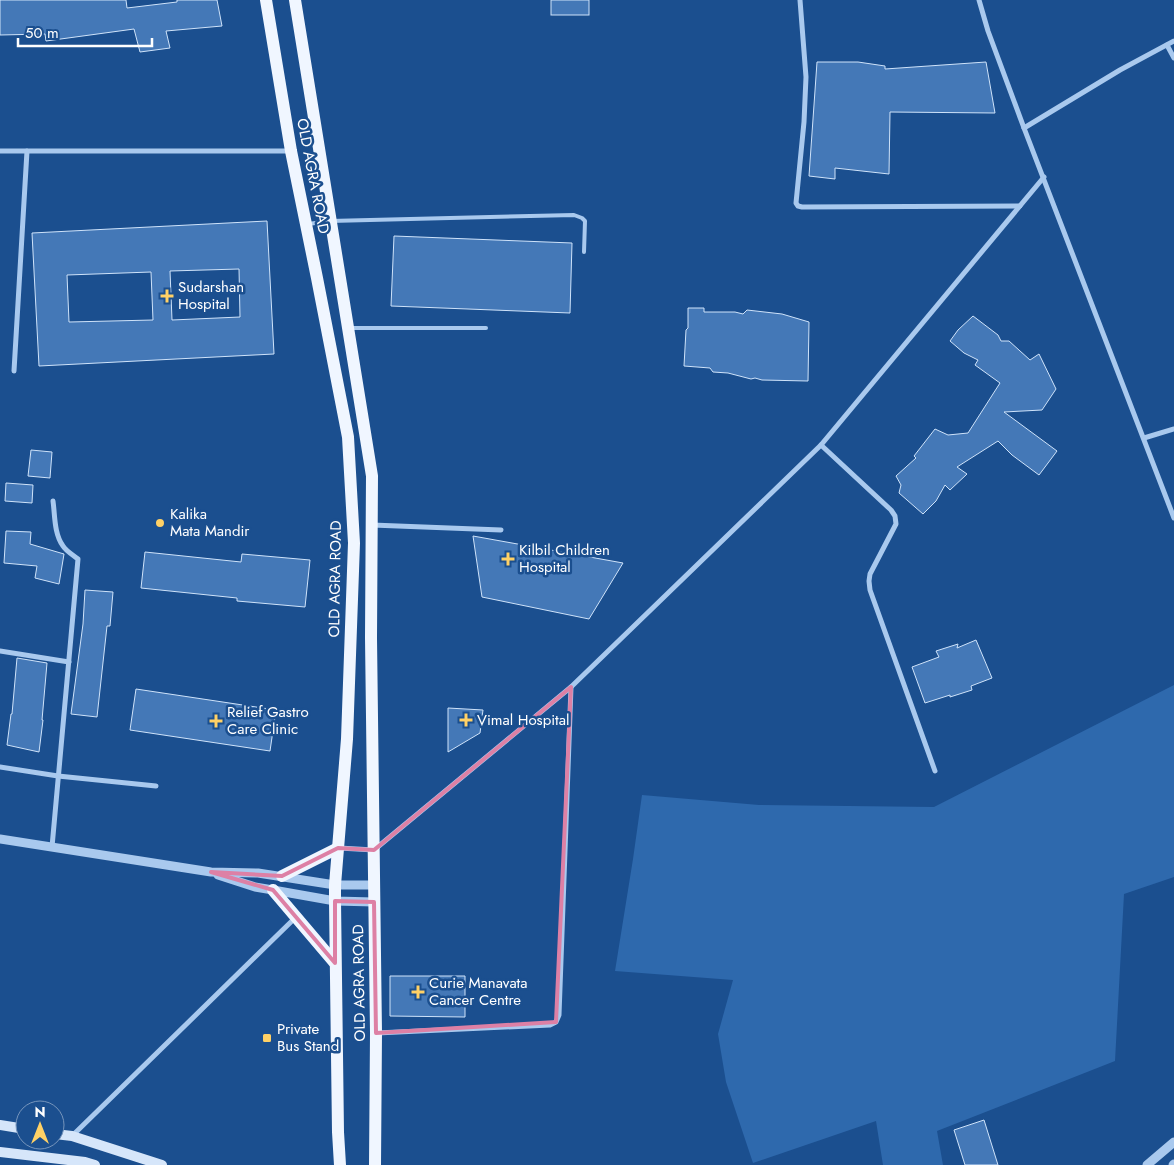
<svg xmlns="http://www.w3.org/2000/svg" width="1174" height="1165" viewBox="0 0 1174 1165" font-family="Jost,sans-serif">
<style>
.green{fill:#2e69ad}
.building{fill:#4478b7;stroke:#cfe3fa;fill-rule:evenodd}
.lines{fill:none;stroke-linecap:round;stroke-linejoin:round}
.service{stroke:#a9c9ee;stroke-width:4}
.minor{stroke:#a9c9ee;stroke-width:5}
.tertiary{stroke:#a9c9ee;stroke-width:9}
.secondary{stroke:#d6e6fa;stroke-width:10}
.primary{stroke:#f0f6ff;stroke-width:12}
.marked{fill:none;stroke:#dd80a5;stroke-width:4;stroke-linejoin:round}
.poi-dot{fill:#ffd166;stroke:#1b4f8f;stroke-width:2}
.labels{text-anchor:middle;stroke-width:5;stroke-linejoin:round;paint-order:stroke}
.street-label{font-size:15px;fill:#fff;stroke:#1b4f8f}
.poi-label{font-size:15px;fill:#fff;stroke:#1b4f8f;text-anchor:start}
</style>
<rect width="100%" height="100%" fill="#1b4f8f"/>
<!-- green -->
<path class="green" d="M 1174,685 L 1174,877 L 1124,894 L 1115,1061 L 937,1131 L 943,1165 L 883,1165 L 876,1121 L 753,1163 L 726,1082 L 718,1034 L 733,980 L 615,971 L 633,859 L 642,795 L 759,805 L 934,807 Z"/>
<!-- building -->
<g class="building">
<path d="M 0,0 L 126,0 L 127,8 L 177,2 L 177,0 L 217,0 L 222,26 L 166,31 L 170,48 L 140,52 L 134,29 L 46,41 L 45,34 L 0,35 Z"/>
<rect x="551" y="0" width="38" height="15"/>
<path d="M 817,62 L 858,62 L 885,66 L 885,69 L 986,62 L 995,113 L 890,112 L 889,174 L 835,168 L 835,179 L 809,176 Z"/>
<path d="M 267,221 L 274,354 L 39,366 L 32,233 ZM 239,269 L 240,317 L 172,320 L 170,271 ZM 151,272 L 153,320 L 69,322 L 67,275 Z"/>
<path d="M 394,236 L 572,243 L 570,313 L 391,306 Z"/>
<path d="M 688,308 L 704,308 L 704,312 L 735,312 L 743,314 L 747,310 L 782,314 L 809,322 L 808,381 L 762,380 L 755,378 L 751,379 L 728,373 L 713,372 L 710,368 L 684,366 L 686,330 L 688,328 Z"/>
<path d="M 973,316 L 998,335 L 1001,341 L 1009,341 L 1030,360 L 1039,354 L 1056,389 L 1042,410 L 1004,412 L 1057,451 L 1039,475 L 1012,455 L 998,441 L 957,467 L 967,474 L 950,490 L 945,485 L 936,501 L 923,514 L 899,493 L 901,485 L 896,476 L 916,458 L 914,456 L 935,429 L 948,435 L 968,433 L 1000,383 L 975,365 L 978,360 L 964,353 L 950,341 L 958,330 Z"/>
<path d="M 31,450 L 52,452 L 50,478 L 28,476 Z"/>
<path d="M 6,483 L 33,485 L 32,503 L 5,501 Z"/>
<path d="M 6,531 L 31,532 L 30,544 L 64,554 L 59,584 L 35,578 L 37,566 L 4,563 Z"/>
<path d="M 473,536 L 623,563 L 589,619 L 482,597 Z"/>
<path d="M 145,552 L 241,562 L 242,554 L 310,560 L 305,607 L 237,601 L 237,598 L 141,588 Z"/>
<path d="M 85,590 L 113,592 L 110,626 L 107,626 L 97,717 L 71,714 L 83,624 Z"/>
<path d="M 976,640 L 992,678 L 971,686 L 972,690 L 950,697 L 950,695 L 925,703 L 912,667 L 939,657 L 936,651 L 958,644 L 957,648 Z"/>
<path d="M 17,658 L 47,663 L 42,720 L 43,720 L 39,752 L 7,745 L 11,714 L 12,714 Z"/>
<path d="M 136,689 L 276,710 L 270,751 L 130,730 Z"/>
<path d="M 448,708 L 483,710 L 480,733 L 448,752 Z"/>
<path d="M 390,976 L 465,976 L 465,1017 L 390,1016 Z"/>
<path d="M 984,1120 L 998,1165 L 965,1165 L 954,1130 Z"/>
</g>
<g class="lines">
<!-- service -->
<g class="service">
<path d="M 308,224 L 330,221 L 574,215 L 582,218 L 585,221 L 584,252"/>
<path d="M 351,328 L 486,328"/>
</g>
<!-- minor -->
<g class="minor">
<path d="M 800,0 L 806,77 L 804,122 L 796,203 L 798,206 L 802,207 L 1020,206"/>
<path d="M 979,0 L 988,31 L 1024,128 L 1174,518"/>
<path d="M 1167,45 L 1174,58"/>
<path d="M 1024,128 L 1120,70 L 1174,41"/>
<path d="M 0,151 L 289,151"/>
<path d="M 14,371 L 27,151"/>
<path d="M 1144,438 L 1174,429"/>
<path d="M 821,445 L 891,510 L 895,516 L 896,524 L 870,574 L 869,581 L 870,590 L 935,771"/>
<path d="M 372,525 L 501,530"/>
<path d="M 0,651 L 69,662"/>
<path d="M 0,767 L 58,776 L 156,786"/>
<path d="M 52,847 L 78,559 C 73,555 66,551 63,546 C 54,534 55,515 53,501"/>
<path d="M 339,848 L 374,850 L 571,687 L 821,445 L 1044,177"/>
<path d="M 377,1033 L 550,1025 L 556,1022 L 559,1015 L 571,687"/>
<path d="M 72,1136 L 296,917"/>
</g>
<!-- tertiary -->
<g class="tertiary">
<path d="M 0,839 L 211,872 L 258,873 L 335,885 L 374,885"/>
<path d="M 218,875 L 255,887 L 273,890 L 335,901 L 374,902"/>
<path d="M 1147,1165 L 1174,1142"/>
<path d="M 1173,1165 L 1174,1164"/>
</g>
<!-- secondary -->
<g class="secondary">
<path d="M 0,1125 L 25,1129"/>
<path d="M 55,1134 L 72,1136 L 162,1165"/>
<path d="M 0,1152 L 85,1162 L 95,1165"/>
</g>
<!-- primary -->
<g class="primary">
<path d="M 266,0 L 291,151 L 317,278 L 348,437 L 354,543 L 347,739 L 335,885 L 335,901 L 338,1132 L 340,1165"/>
<path d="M 295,0 L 372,476 L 371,638 L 376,1033 L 375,1165"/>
<path d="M 282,876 L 338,848"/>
<path d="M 273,890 L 335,963"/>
</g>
</g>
<!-- marked area -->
<path class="marked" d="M 571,687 L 556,1022 L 376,1033 L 374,902 L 335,901 L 335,963 L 273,890 L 211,872 L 282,876 L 338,848 L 374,850 Z"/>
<!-- markers -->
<g class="poi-dot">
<path d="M164.5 288.5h5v5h5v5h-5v5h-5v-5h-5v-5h5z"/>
<circle cx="160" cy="523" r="5"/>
<path d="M505.5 551.5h5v5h5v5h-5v5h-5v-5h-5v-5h5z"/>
<path d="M463.5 712.5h5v5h5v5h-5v5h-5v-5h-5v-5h5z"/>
<path d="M213.5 713.5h5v5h5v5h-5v5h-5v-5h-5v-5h5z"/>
<path d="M415.5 984.5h5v5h5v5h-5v5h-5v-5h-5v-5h5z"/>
<rect x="262" y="1033" width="10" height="10" rx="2.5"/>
</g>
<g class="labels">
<!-- street labels -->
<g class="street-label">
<text transform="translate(313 176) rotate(79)" y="5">OLD AGRA ROAD</text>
<text transform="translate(335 579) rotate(-89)" y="5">OLD AGRA ROAD</text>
<text transform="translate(359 983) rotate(-91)" y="5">OLD AGRA ROAD</text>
</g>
<!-- poi labels -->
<g class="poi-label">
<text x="178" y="292">Sudarshan<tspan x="178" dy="17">Hospital</tspan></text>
<text x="170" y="519">Kalika<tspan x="170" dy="17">Mata Mandir</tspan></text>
<text x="519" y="555">Kilbil Children<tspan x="519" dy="17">Hospital</tspan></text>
<text x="227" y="717">Relief Gastro<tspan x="227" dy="17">Care Clinic</tspan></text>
<text x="477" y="725">Vimal Hospital</text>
<text x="429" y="988">Curie Manavata<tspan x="429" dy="17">Cancer Centre</tspan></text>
<text x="277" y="1034">Private<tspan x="277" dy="17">Bus Stand</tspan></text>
</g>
</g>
<!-- north arrow -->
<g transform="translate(40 1125)"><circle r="24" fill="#1b4f8f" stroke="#7695bc"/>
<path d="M0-4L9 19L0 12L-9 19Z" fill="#ffd166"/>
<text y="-8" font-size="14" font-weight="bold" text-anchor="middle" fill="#ffffff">N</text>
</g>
<!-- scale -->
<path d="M18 38v8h134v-8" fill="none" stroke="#ffffff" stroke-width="2.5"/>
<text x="25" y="38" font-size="15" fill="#ffffff" stroke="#1b4f8f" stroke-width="4" paint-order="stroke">50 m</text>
</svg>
